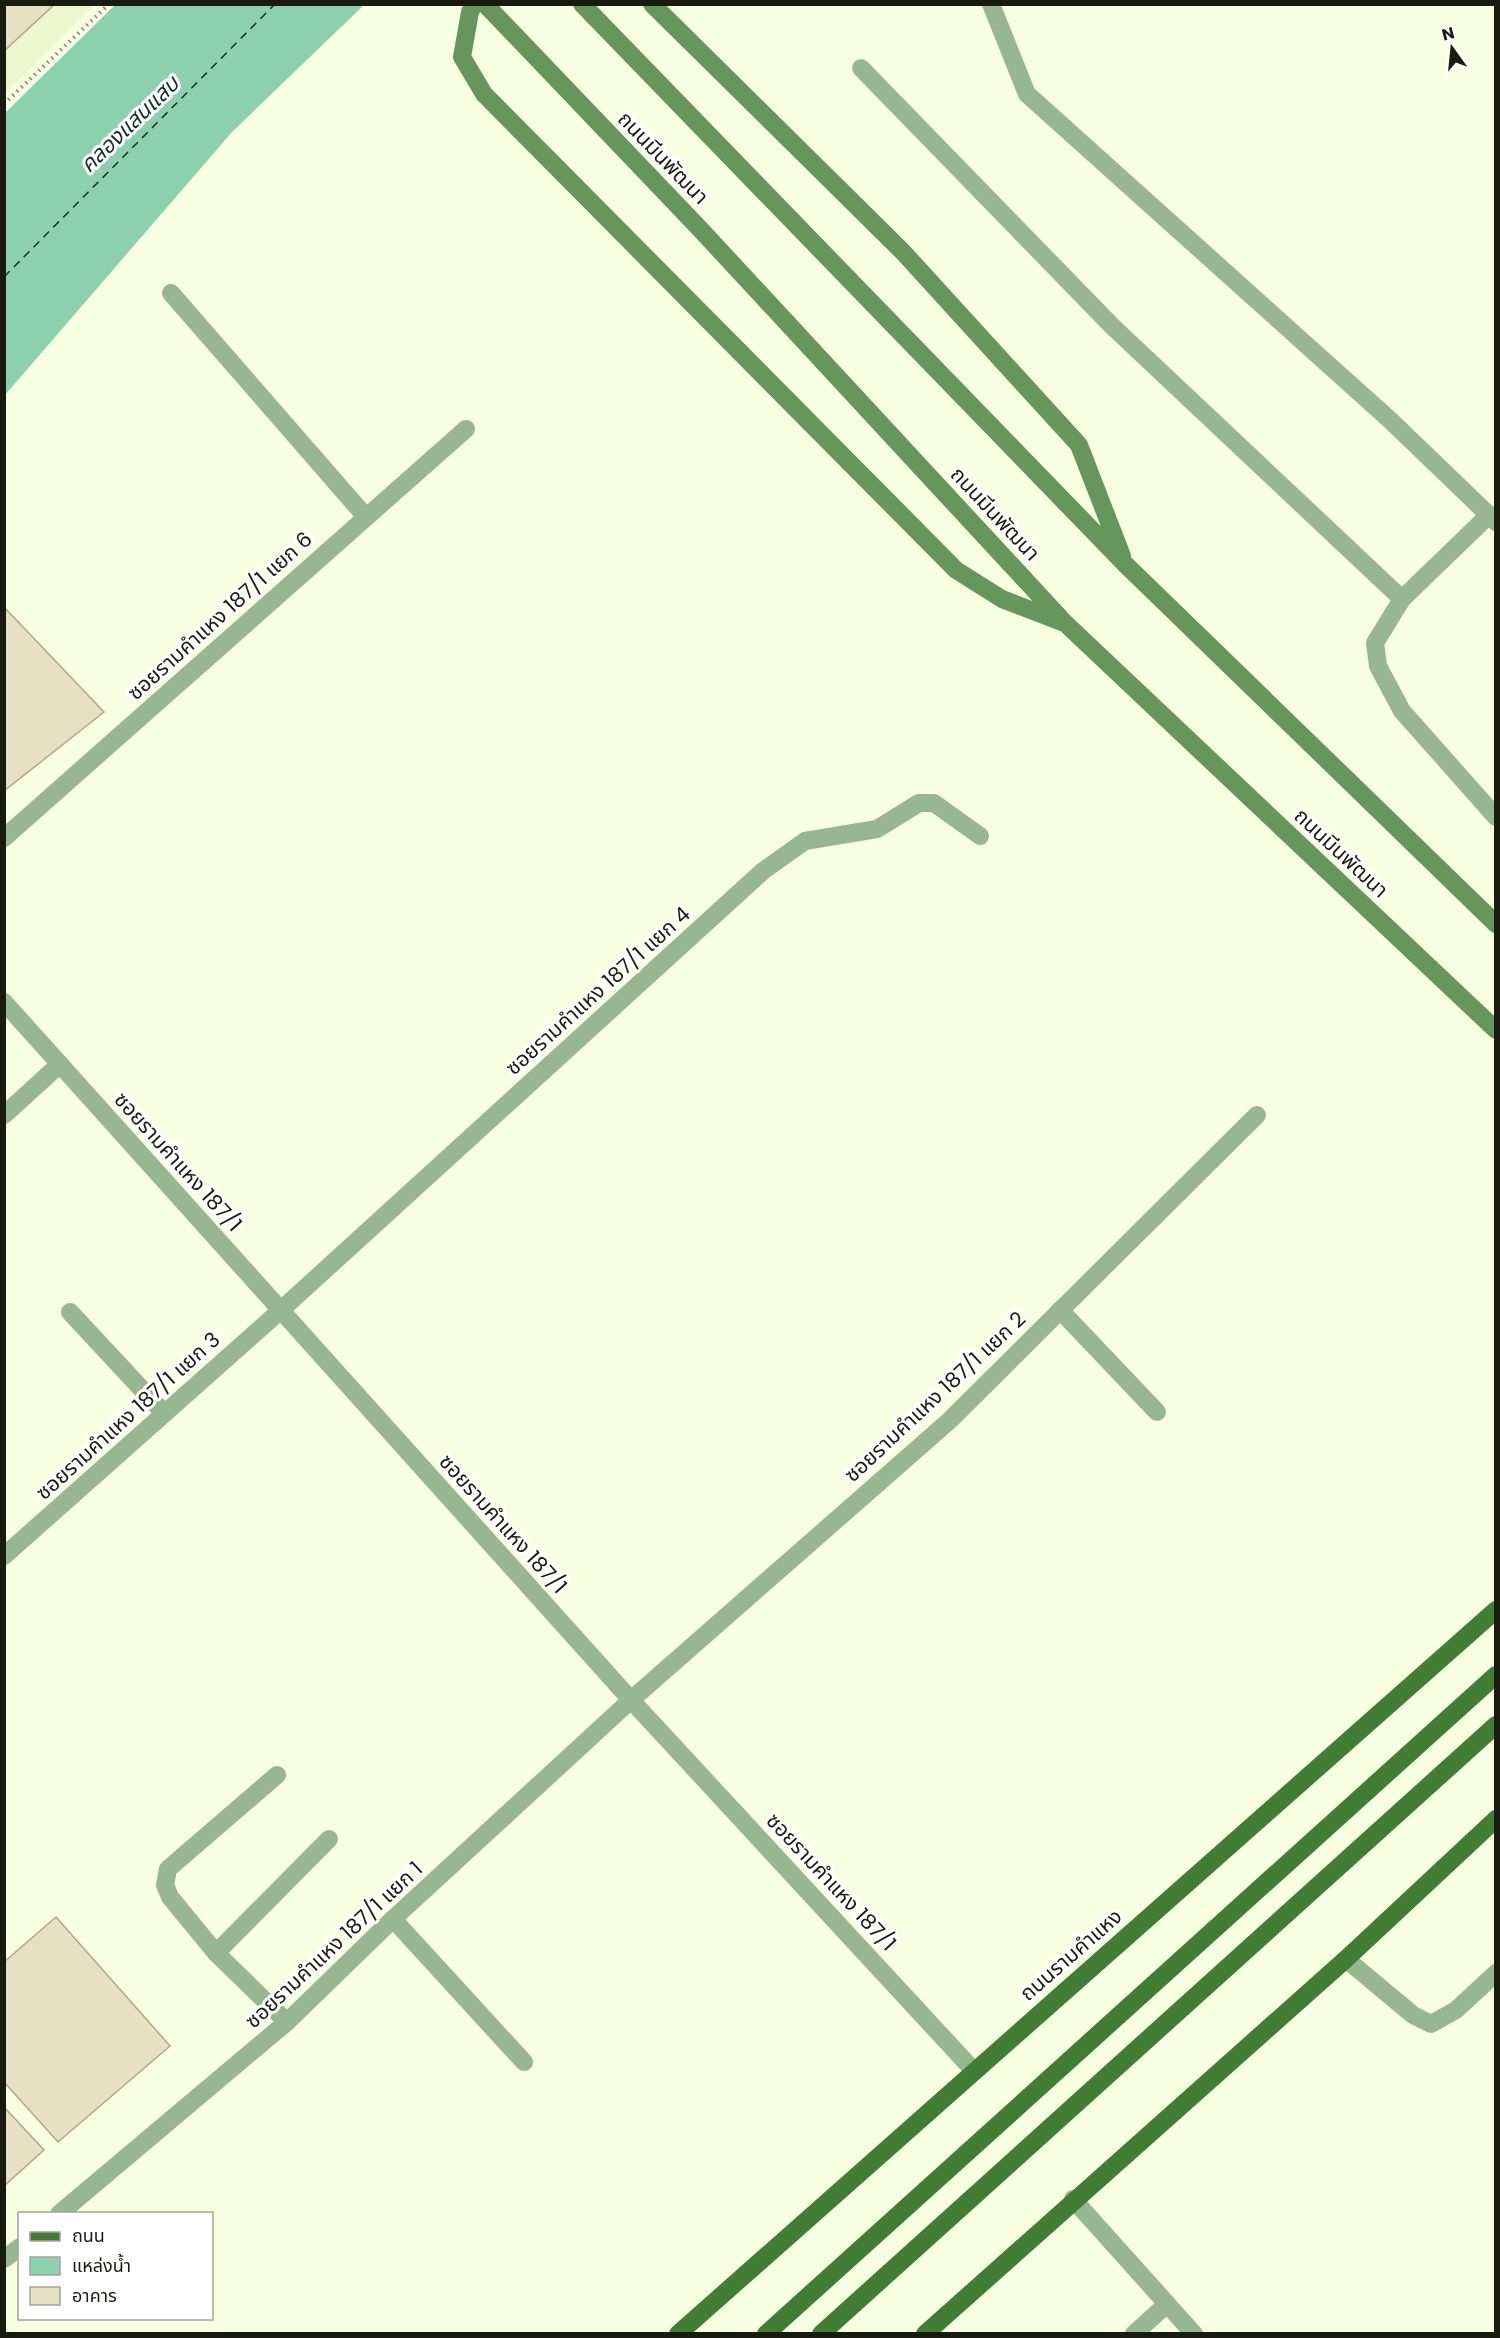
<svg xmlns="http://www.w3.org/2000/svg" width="1500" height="2338" viewBox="0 0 1500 2338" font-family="Poppins,'Noto Sans Thai',sans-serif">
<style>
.built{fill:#ecf6cf}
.water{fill:#8dd0ae}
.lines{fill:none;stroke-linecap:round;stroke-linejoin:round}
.ferry{stroke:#123123;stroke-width:1.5;stroke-dasharray:8 6;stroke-linecap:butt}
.building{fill:#e7e0c2;stroke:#aea88b;stroke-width:1.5}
.path{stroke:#7f8470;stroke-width:4;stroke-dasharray:1.5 4.5;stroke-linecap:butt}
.lane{stroke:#97b790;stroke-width:18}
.street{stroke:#97b790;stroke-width:18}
.secondary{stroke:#66965c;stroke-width:18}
.primary{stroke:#417d34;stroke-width:18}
.labels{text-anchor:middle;stroke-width:6;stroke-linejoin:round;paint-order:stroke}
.street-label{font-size:21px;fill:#191b11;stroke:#fff}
.water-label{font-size:22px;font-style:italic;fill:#123123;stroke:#fff}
</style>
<rect width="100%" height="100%" fill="#f7ffe0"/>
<!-- built -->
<path class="built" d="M 5,5 L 94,5 L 5,93 Z"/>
<!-- water -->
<path class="water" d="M 116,4 L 364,5 L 232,132 L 5,395 L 5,113 Z"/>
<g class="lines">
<!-- ferry -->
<path class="ferry" d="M 4,277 L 275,4"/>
</g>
<!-- building -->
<g class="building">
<path d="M 4,4 L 55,4 L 4,51 Z"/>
<path d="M 4,607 L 104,712 L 4,791 Z"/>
<path d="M 56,1917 L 170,2046 L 58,2142 L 4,2082 L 4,1962 Z"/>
<path d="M 4,2107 L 44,2150 L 4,2186 Z"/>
</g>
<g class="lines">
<!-- path -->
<path class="path" d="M 4,104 L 109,4"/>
<!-- lane -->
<g class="lane">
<path d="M 991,4 L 1027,94 L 1390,420 L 1496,522"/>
<path d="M 861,68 L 1112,326 L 1402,599"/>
<path d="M 171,293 L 366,517"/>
<path d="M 1489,515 L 1402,599 L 1375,643 L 1378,666 L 1402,711 L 1496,817"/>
<path d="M 4,1115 L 60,1064"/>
<path d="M 277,1775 L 168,1869 L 165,1885 L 170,1897 L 216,1953 L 287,2022"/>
<path d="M 393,1919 L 524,2062"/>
<path d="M 216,1953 L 329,1839"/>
<path d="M 1346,1959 L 1413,2015 L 1431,2024 L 1456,2010 L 1496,1973"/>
<path d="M 1134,2334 L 1167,2304"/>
</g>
<!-- street -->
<g class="street">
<path d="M 4,838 L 466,429"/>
<path d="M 4,1002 L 631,1700 L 974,2071"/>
<path d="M 1060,1310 L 1157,1412"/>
<path d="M 70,1312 L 164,1413"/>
<path d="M 4,1556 L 281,1310 L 763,871 L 805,841 L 877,829 L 919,803 L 934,803 L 980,836"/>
<path d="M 1073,2199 L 1194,2334"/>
<path d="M 59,2214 L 287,2022 L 393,1919 L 631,1700 L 949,1421 L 1257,1115"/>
<path d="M 4,2259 L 20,2247"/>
</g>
<!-- secondary -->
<g class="secondary">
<path d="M 474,4 L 470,12 L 462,57 L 484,94 L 956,570 L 1002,599 L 1062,622"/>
<path d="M 485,4 L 701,230 L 1065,623 L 1496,1030"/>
<path d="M 582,4 L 1125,564 L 1496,924"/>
<path d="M 652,4 L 903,252 L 1079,445 L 1122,556"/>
</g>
<!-- primary -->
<g class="primary">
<path d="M 678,2334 L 1496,1610"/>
<path d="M 766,2334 L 1496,1675"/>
<path d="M 821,2334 L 1496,1725"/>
<path d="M 925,2334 L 1346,1959 L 1496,1819"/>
</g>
</g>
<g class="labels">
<!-- street labels -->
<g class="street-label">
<text transform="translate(663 158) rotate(46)" y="7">ถนนมีนพัฒนา</text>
<text transform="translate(995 514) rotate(47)" y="7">ถนนมีนพัฒนา</text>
<text transform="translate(220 616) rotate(-42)" y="7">ซอยรามคำแหง 187/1 แยก 6</text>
<text transform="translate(1341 853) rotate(43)" y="7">ถนนมีนพัฒนา</text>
<text transform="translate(598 991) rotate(-42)" y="7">ซอยรามคำแหง 187/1 แยก 4</text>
<text transform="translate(178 1162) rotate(48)" y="7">ซอยรามคำแหง 187/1</text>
<text transform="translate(935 1397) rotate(-43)" y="7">ซอยรามคำแหง 187/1 แยก 2</text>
<text transform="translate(128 1416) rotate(-42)" y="7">ซอยรามคำแหง 187/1 แยก 3</text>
<text transform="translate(503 1524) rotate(48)" y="7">ซอยรามคำแหง 187/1</text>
<text transform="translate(831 1882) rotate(47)" y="7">ซอยรามคำแหง 187/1</text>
<text transform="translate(334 1945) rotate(-43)" y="7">ซอยรามคำแหง 187/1 แยก 1</text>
<text transform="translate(1071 1955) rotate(-41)" y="7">ถนนรามคำแหง</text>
</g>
<!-- water labels -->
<g class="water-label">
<text transform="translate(129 124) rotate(-44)" y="8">คลองแสนแสบ</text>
</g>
</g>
<!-- border -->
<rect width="1500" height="2338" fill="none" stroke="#191b11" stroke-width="12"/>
<!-- legend -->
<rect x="18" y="2212" width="195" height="108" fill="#ffffff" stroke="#a3a4a0" stroke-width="1.5"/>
<rect x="30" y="2232" width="30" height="9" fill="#417d34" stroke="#a3a4a0" stroke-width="1.5"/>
<text x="72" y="2242" font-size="18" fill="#191b11">ถนน</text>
<rect x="30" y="2257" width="30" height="18" fill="#8dd0ae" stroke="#a3a4a0" stroke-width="1.5"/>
<text x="72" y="2272" font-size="18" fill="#191b11">แหล่งน้ำ</text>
<rect x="30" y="2287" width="30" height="18" fill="#e7e0c2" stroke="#a3a4a0" stroke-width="1.5"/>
<text x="72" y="2302" font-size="18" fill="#191b11">อาคาร</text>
<!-- north arrow -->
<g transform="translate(1452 48) rotate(345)" stroke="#ffffff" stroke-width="4.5" paint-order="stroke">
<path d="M0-4.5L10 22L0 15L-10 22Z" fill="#191b11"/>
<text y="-9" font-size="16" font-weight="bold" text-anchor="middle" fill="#191b11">N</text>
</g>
</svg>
